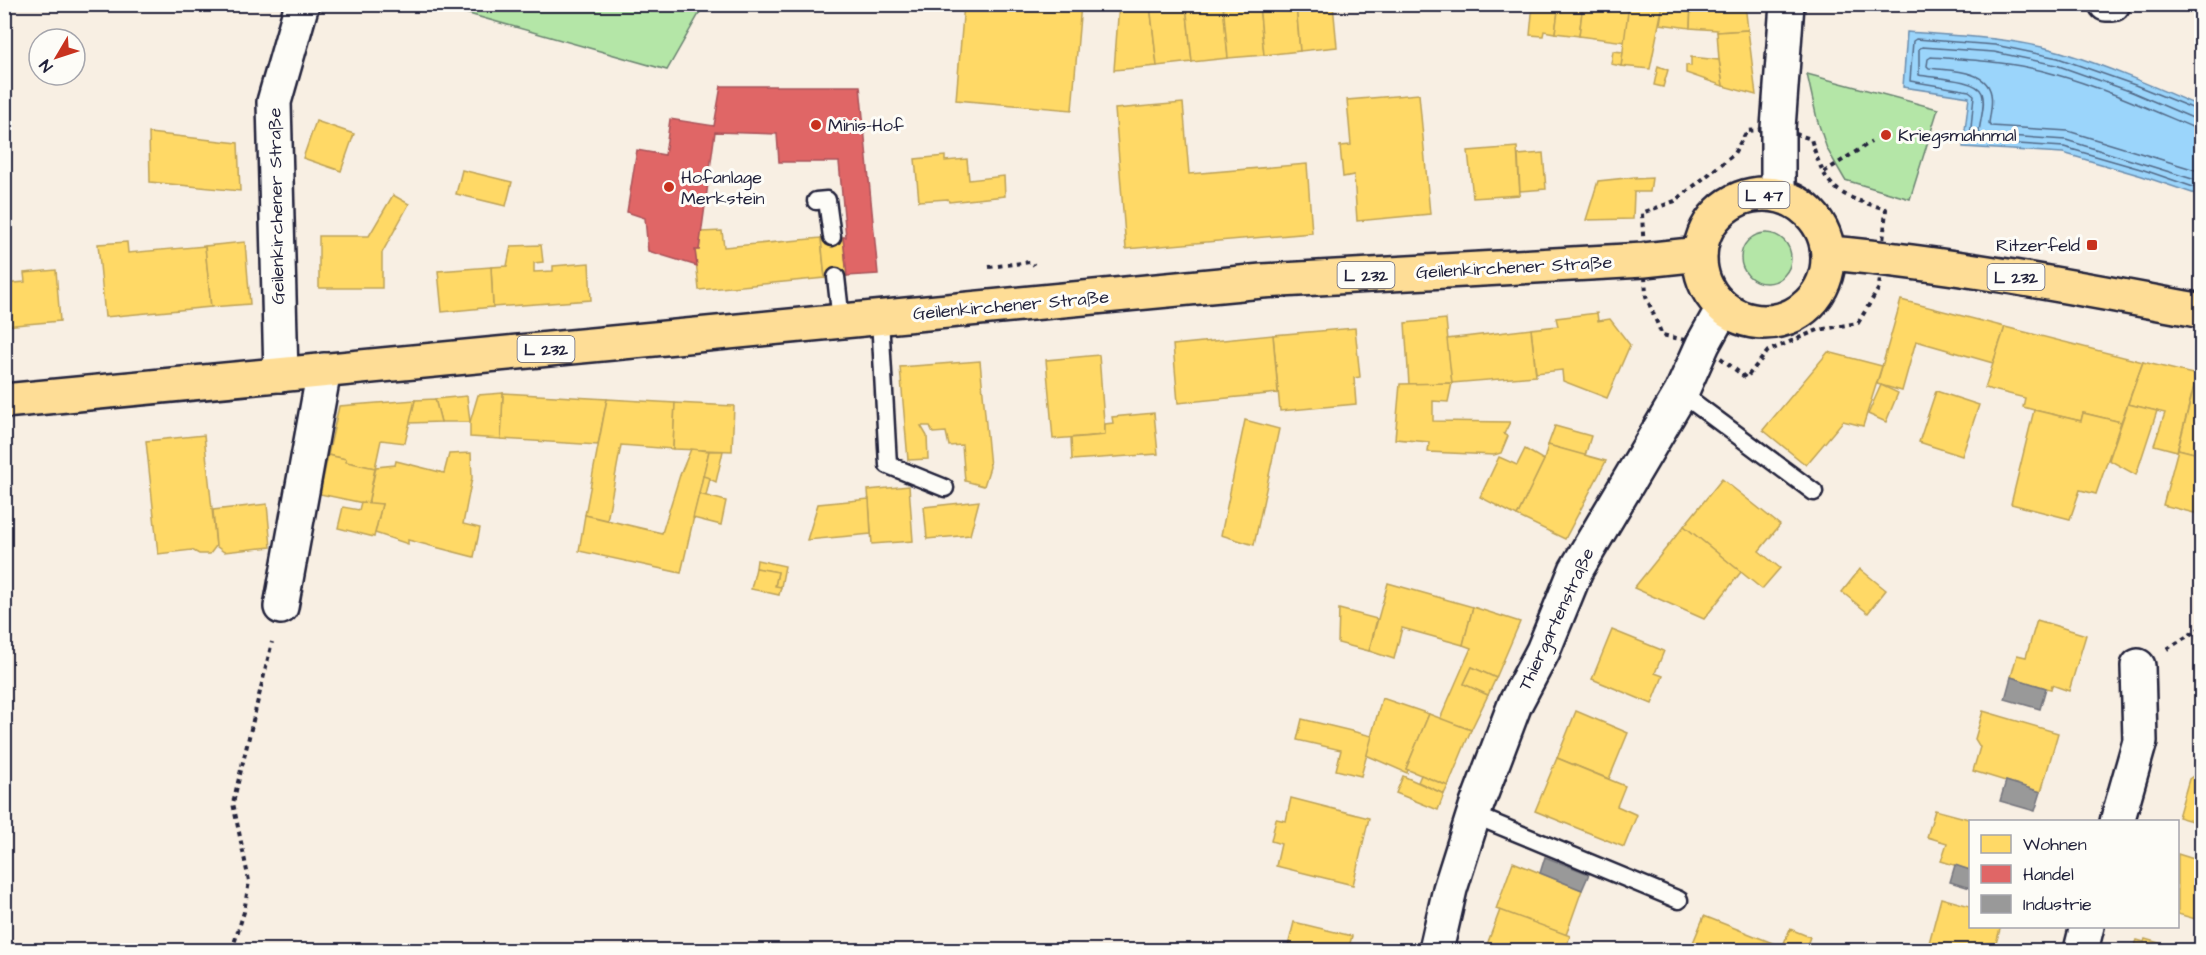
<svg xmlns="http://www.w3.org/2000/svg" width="2206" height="955" viewBox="0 0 2206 955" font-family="'Architects Daughter',sans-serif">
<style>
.green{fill:#b4e6a7;stroke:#6b8471;stroke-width:1.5}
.water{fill:#9bd5fb;stroke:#6b8dae;stroke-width:1.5}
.homes{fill:#ffd966;stroke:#bda259;stroke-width:1.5}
.shops{fill:#e06666;stroke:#a75259;stroke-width:1.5}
.industry{fill:#999;stroke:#75757d;stroke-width:1.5}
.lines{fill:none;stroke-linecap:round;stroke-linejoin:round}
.shore{stroke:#526a88;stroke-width:1.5}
.lane-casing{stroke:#22223b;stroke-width:21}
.street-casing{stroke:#22223b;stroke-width:38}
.secondary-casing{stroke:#22223b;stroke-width:38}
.primary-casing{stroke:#22223b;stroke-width:38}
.path{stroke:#22223b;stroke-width:4;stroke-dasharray:4.5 4.5;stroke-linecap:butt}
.lane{stroke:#fdfcf7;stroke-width:16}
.street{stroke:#fdfcf7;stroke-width:33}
.secondary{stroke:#fdfcf7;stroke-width:33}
.primary{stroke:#fedd96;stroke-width:33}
.poi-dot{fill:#c8321e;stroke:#fdfcf7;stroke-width:2}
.labels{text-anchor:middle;stroke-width:6;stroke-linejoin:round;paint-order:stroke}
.shield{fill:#fdfcf7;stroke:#646373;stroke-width:1.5}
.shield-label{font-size:16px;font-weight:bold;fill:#22223b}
.poi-label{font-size:18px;fill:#22223b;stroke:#fdfcf7;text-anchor:start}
.street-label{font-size:18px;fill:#22223b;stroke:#fdfcf7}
</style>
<rect width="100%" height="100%" fill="#f8efe3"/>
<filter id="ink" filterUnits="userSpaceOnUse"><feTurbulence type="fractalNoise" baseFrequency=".0167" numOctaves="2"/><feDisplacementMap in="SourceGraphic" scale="12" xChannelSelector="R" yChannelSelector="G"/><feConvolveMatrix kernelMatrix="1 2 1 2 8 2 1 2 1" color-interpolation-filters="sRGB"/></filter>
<g filter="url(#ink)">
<!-- green -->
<g class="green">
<path d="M 437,5 L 704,4 L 704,5 L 667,70 Z"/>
<path d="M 1807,74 L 1938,109 L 1910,199 L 1845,180 L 1827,149 L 1817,119 Z"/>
<circle cx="1766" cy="258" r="25"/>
</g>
<!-- water -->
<path class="water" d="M 1907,32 C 1959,36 2011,37 2061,52 C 2109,67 2155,87 2201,107 L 2201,196 L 2142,176 L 2063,153 L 1963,147 L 1969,97 L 1903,87 Z"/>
<!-- homes -->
<g class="homes">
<path d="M 964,4 L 1081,4 L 1072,110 L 956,100 Z"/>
<path d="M 1119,4 L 1150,4 L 1157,66 L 1114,70 Z"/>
<path d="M 1150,4 L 1186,4 L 1192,62 L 1157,66 Z"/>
<path d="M 1186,4 L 1223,4 L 1228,58 L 1192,62 Z"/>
<path d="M 1223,4 L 1259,4 L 1264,55 L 1228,58 Z"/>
<path d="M 1259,4 L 1296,4 L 1300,51 L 1264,55 Z"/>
<path d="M 1296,4 L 1333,4 L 1337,47 L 1300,51 Z"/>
<path d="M 1533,4 L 1559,4 L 1555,33 L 1544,31 L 1543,36 L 1530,35 Z"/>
<path d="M 1559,4 L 1583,4 L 1579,36 L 1555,33 Z"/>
<path d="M 1583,4 L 1629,5 L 1625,42 L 1579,36 Z"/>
<path d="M 1663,4 L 1691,4 L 1690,28 L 1660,24 Z"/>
<path d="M 1663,4 L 1650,69 L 1621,66 L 1629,4 Z"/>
<path d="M 1691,4 L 1745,4 L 1748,30 L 1717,32 L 1717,30 L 1690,28 Z"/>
<path d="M 1748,30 L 1756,95 L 1723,86 L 1719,60 L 1717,32 Z"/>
<path d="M 1613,51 L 1623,52 L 1621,66 L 1611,64 Z"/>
<path d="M 1691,57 L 1719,60 L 1723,86 L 1686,73 L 1686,65 L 1691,66 Z"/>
<path d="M 1658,66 L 1668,70 L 1663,87 L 1654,85 Z"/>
<path d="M 1419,94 L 1430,214 L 1357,221 L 1354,175 L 1343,177 L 1340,146 L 1351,145 L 1347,100 Z"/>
<path d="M 1183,103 L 1189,174 L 1307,164 L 1312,233 L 1126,249 L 1115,109 Z"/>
<path d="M 316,121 L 354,134 L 341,171 L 303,158 Z"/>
<path d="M 149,133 L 238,143 L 240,191 L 150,182 Z"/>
<path d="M 1517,147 L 1520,195 L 1473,198 L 1468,151 Z"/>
<path d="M 1543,153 L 1546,189 L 1520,191 L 1518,155 Z"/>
<path d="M 945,156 L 945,161 L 967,159 L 969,180 L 1004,176 L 1005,196 L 949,202 L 948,199 L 919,201 L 915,159 Z"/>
<path d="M 462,170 L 512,182 L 506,206 L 456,194 Z"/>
<path d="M 1636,177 L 1635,179 L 1652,178 L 1650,192 L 1634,192 L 1633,219 L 1586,220 L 1598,181 Z"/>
<path d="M 393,195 L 409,204 L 382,253 L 382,288 L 319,288 L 319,236 L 369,236 Z"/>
<path d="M 722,231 L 724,247 L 821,238 L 825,278 L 699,290 L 695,250 L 699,250 L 701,232 Z"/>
<path d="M 843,237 L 847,276 L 825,278 L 821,238 Z"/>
<path d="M 127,242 L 128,253 L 205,246 L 211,307 L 105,317 L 98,244 Z"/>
<path d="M 245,242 L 250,304 L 211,307 L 205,246 Z"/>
<path d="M 541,245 L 543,262 L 534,263 L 534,272 L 553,271 L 553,266 L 589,263 L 591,300 L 493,307 L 491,267 L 507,266 L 511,246 Z"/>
<path d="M 491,267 L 493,307 L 442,312 L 438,271 Z"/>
<path d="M 56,270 L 60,321 L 4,326 L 4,284 L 25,282 L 24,273 Z"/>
<path d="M 1901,300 L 2005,327 L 1993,363 L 1916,341 L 1902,391 L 1877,384 Z"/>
<path d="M 1597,313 L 1598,321 L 1610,319 L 1630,345 L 1607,398 L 1563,381 L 1562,370 L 1536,373 L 1531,329 L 1558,326 L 1556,318 Z"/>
<path d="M 1446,319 L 1452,383 L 1409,385 L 1405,323 Z"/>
<path d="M 2005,327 L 2143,362 L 2121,422 L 2083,413 L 2081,421 L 2034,410 L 2023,407 L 2025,398 L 1985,388 Z"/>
<path d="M 1355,328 L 1360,377 L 1354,378 L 1356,404 L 1280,411 L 1273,335 Z"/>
<path d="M 1531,329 L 1536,376 L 1452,383 L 1447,339 Z"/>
<path d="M 1273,335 L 1278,393 L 1178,403 L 1173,345 Z"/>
<path d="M 1828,352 L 1882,366 L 1863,426 L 1843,421 L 1806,465 L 1763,430 Z"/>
<path d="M 1099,355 L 1105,435 L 1053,439 L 1046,360 Z"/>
<path d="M 980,361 L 990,467 L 984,486 L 965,481 L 962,445 L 949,446 L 946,432 L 933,433 L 930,426 L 921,426 L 927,436 L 928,459 L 908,460 L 900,367 Z"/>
<path d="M 2143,362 L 2197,375 L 2177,451 L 2154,445 L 2165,413 L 2128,404 Z"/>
<path d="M 2197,375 L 2202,377 L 2202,455 L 2178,449 Z"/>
<path d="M 1452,383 L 1448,402 L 1433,401 L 1433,421 L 1510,422 L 1504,434 L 1508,436 L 1501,453 L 1494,455 L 1428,452 L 1429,442 L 1395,439 L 1400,384 Z"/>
<path d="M 1881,385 L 1898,393 L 1886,422 L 1868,414 Z"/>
<path d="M 1936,391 L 1979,405 L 1962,456 L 1919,442 Z"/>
<path d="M 503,393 L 607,399 L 598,445 L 501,439 Z"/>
<path d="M 503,393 L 501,439 L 470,437 L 470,422 L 478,395 Z"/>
<path d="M 467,396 L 470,422 L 441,422 L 435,399 Z"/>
<path d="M 435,399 L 441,422 L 409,423 L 415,400 Z"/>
<path d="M 607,399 L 675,403 L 673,449 L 621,445 L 607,521 L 585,515 Z"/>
<path d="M 415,400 L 405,443 L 381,440 L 375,468 L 346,462 L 346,459 L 328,455 L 339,406 Z"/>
<path d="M 675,403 L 734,406 L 732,451 L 673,449 Z"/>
<path d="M 2128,404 L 2157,411 L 2136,475 L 2109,460 Z"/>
<path d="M 2034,410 L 2081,421 L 2083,413 L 2121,422 L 2096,494 L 2080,490 L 2070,519 L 2011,504 Z"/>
<path d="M 1154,413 L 1158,454 L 1072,460 L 1071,438 L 1105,435 L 1105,424 L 1113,423 L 1112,417 Z"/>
<path d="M 1245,420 L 1279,429 L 1254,545 L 1221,535 Z"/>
<path d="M 1555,426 L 1591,436 L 1585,456 L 1548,445 Z"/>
<path d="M 204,435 L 216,546 L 210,554 L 199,554 L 192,550 L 158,554 L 146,441 Z"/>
<path d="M 1548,445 L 1606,461 L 1565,539 L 1517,516 L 1544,460 Z"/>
<path d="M 691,449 L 709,451 L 681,573 L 579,551 L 585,515 L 662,533 L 680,475 Z"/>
<path d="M 1525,449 L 1544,460 L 1517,516 L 1480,497 L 1499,457 L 1517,465 Z"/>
<path d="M 2178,449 L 2202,455 L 2202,515 L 2163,505 Z"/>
<path d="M 709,451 L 723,451 L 716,482 L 703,476 Z"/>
<path d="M 471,453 L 472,478 L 463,524 L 480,528 L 474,557 L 408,540 L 408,544 L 375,533 L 382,504 L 368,504 L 376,467 L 395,465 L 396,461 L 444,473 L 449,454 Z"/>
<path d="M 328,455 L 346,459 L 346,462 L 375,468 L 368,504 L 320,494 Z"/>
<path d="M 703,476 L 710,478 L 706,496 L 699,494 Z"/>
<path d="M 1722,479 L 1780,525 L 1759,551 L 1780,568 L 1762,589 L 1684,526 Z"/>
<path d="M 909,486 L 913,541 L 872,544 L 868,490 Z"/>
<path d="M 699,494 L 726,501 L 721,525 L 693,518 Z"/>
<path d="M 869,499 L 871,534 L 807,540 L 818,504 Z"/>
<path d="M 979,501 L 970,535 L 927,539 L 924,507 Z"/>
<path d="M 361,502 L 382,504 L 374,537 L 338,528 L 343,507 L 359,510 Z"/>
<path d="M 267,504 L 271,547 L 224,552 L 216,546 L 213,510 Z"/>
<path d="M 1684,526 L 1741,572 L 1704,619 L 1634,588 Z"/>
<path d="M 4,528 L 7,528 L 4,566 Z"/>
<path d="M 757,560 L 785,566 L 781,587 L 775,586 L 778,572 L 756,568 Z"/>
<path d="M 756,568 L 778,572 L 775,586 L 781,587 L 779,595 L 751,589 Z"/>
<path d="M 1860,569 L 1886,590 L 1868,613 L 1842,592 Z"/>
<path d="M 1388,583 L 1473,607 L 1463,645 L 1402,628 L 1394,659 L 1369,651 Z"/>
<path d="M 1473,607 L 1520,622 L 1496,678 L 1472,667 L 1464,684 L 1488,695 L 1471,730 L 1440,719 L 1471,648 L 1463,645 Z"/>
<path d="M 1339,609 L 1377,619 L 1369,651 L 1338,643 Z"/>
<path d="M 2037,620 L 2086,635 L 2069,691 L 2052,685 L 2051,689 L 2046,688 L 2011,677 L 2017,655 L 2026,657 Z"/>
<path d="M 1612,630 L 1664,651 L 1655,673 L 1663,676 L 1652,704 L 1592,679 Z"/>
<path d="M 1472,667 L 1496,678 L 1488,695 L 1464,684 Z"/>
<path d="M 1382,698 L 1429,714 L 1406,769 L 1408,770 L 1407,773 L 1366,755 Z"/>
<path d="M 1576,711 L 1628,733 L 1609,779 L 1557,758 Z"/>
<path d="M 1983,711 L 2058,733 L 2041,792 L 1973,771 L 1980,747 L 1975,739 Z"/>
<path d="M 1429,714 L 1471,730 L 1448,786 L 1406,769 Z"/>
<path d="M 1302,719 L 1372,736 L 1361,776 L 1336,770 L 1341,750 L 1297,740 Z"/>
<path d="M 1557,758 L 1625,786 L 1617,806 L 1637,815 L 1624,847 L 1535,811 Z"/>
<path d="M 2200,760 L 2202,761 L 2202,824 L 2178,817 L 2189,779 L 2196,774 Z"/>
<path d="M 1421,775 L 1448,786 L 1444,794 L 1418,782 Z"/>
<path d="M 1403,776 L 1444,794 L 1438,810 L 1396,793 Z"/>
<path d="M 1291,798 L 1369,818 L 1353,885 L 1276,866 L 1281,844 L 1271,841 L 1276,819 L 1286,821 Z"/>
<path d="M 1935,810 L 1980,822 L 1970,822 L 1970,870 L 1941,861 L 1947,843 L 1927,837 Z"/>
<path d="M 2178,854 L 2194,859 L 2193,863 L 2202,866 L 2202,921 L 2178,914 Z"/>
<path d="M 1513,862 L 1582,890 L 1566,935 L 1496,909 Z"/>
<path d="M 1941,898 L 1970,906 L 1970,926 L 2001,926 L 1994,950 L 1955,950 L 1929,943 Z"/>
<path d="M 1500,910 L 1570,936 L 1565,950 L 1485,950 Z"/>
<path d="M 1704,916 L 1775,944 L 1773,950 L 1690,950 Z"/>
<path d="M 1294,922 L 1352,936 L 1348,950 L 1287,950 Z"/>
<path d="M 1790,929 L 1810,937 L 1805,950 L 1781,950 Z"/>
<path d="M 2145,939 L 2183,950 L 2133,950 L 2137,940 L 2144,942 Z"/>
</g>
<!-- shops -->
<path class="shops" d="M 721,86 L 860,86 L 878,274 L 847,276 L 843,237 L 846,237 L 839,162 L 779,162 L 777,134 L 715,132 L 699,250 L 695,250 L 697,266 L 648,251 L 645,218 L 627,212 L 637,150 L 665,155 L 670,119 L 714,126 Z"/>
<!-- industry -->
<g class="industry">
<path d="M 2011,677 L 2046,688 L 2040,709 L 2005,699 Z"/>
<path d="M 2006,781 L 2041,792 L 2035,811 L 2000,801 Z"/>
<path d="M 1545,857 L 1589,874 L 1582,890 L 1540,873 Z"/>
<path d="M 1955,865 L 1970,870 L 1970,888 L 1950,882 Z"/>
<path d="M 1929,943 L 1955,950 L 1926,950 Z"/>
</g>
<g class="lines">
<!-- shore -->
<g class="shore">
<path d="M 2202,112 L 2135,85 L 2058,58 L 1995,45 L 1916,39 L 1913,41 L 1910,81 L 1969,91 L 1974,95 L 1970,139 L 1972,141 L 2064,147 L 2144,170 L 2202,190"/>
<path d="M 2202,120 L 2195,119 L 2132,92 L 2056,65 L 1994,52 L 1922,47 L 1919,49 L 1919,75 C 1933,78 1977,79 1982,93 C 1986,104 1980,121 1979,132 L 1980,134 L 2066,140 L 2202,182"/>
<path d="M 2202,129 L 2192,127 C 2147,108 2101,87 2054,74 C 2014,62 1972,60 1931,57 L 1928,59 L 1927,66 L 1929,68 C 1948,71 1987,69 1991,94 C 1993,103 1990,114 1989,123 L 1991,126 L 2068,131 L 2202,172"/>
</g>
<!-- lane casing -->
<g class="lane-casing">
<g id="lane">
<path d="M 816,201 L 827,200 L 832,237"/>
<path d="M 836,277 L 841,321"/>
<path d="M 880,318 L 888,465 L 945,488"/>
<path d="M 1681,393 L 1814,492"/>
<path d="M 1474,815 L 1679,900"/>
</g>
</g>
<!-- street casing -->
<g class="street-casing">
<g id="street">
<path d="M 2106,4 L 2113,4"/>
<path d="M 1778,195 L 1778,128 L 1787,4"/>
<path d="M 281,375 L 274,102 L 302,4"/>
<path d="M 281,607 L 324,370"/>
<path d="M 2117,822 L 2140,741 L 2138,666"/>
<path d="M 2081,950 L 2087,926"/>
</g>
</g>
<!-- secondary casing -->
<g class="secondary-casing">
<path id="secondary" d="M 1436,950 L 1450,889 L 1476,807 L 1515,704 L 1543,651 L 1576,570 L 1681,393 L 1703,344 L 1723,308"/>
</g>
<!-- primary casing -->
<g class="primary-casing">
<g id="primary">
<circle cx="1764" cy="258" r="64"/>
<path d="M 1829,253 C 1954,264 2078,288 2202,311"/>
<path d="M 4,401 L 1262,281 L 1644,260 L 1700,254"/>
</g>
</g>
<!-- path -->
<g class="path">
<path d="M 1778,128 L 1811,139 C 1826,190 1836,195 1886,209 L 1879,288 L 1858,323 L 1818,330 L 1768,351 L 1746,378 L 1703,344 L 1662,335 L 1646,296 L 1642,213 L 1675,201 L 1733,155 L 1747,131 Z"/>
<path d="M 1824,172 L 1871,142"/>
<path d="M 989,267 L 1030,262 L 1034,265"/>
<path d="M 2167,649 L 2202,627"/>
<path d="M 232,950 L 244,912 L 249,881 L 233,803 L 272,642"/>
</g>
<!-- lane -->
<use href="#lane" class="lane"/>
<!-- street -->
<use href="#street" class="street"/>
<!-- secondary -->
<use href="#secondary" class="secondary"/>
<!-- primary -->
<use href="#primary" class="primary"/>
</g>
</g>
<!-- markers -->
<g class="poi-dot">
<circle cx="816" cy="125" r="6"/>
<circle cx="1886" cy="135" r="6"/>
<circle cx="669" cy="187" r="6"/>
<rect x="2086" y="239" width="12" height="12" rx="3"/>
</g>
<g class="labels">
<!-- shield labels -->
<g class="shield">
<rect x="1738.5" y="182" width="51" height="26" rx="4.5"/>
<rect x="1337.5" y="262" width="57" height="26" rx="4.5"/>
<rect x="1987.5" y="264" width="57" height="26" rx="4.5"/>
<rect x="517.5" y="336" width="57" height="26" rx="4.5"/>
</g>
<g class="shield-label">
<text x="1764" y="201">L 47</text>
<text x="1366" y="281">L 232</text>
<text x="2016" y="283">L 232</text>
<text x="546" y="355">L 232</text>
</g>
<!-- poi labels -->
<g class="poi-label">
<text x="828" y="131">Minis-Hof</text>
<text x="1898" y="141">Kriegsmahnmal</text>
<text x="681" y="183">Hofanlage<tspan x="681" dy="21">Merkstein</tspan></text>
<text x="2080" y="251" text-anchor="end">Ritzerfeld</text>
</g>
<!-- street labels -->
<g class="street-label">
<text transform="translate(276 206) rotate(-91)" y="6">Geilenkirchener Straße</text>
<text transform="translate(1514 267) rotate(-3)" y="6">Geilenkirchener Straße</text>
<text transform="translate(1011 305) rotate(-5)" y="6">Geilenkirchener Straße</text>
<text transform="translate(1556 619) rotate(-65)" y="6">Thiergartenstraße</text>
</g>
</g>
<!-- margin -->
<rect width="2206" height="955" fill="none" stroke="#fdfcf7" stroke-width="24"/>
<rect x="12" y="12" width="2182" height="931" fill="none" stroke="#22223b" stroke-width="2" filter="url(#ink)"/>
<!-- legend -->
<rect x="1969" y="820" width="210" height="108" fill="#fdfcf7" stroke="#a5a5ac" stroke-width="1.5"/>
<rect x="1981" y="835" width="30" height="18" fill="#ffd966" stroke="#a5a5ac" stroke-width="1.5"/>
<text x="2023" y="850" font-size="18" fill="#22223b">Wohnen</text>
<rect x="1981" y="865" width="30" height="18" fill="#e06666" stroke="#a5a5ac" stroke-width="1.5"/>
<text x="2023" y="880" font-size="18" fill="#22223b">Handel</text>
<rect x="1981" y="895" width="30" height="18" fill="#999999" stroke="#a5a5ac" stroke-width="1.5"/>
<text x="2023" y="910" font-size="18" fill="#22223b">Industrie</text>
<!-- north arrow -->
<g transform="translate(57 57) rotate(231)"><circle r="28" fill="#fdfcf7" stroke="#a5a5ac" stroke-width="1.5"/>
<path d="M0-4.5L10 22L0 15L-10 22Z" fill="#c8321e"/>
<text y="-9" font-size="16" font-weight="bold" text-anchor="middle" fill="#22223b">N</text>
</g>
</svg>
